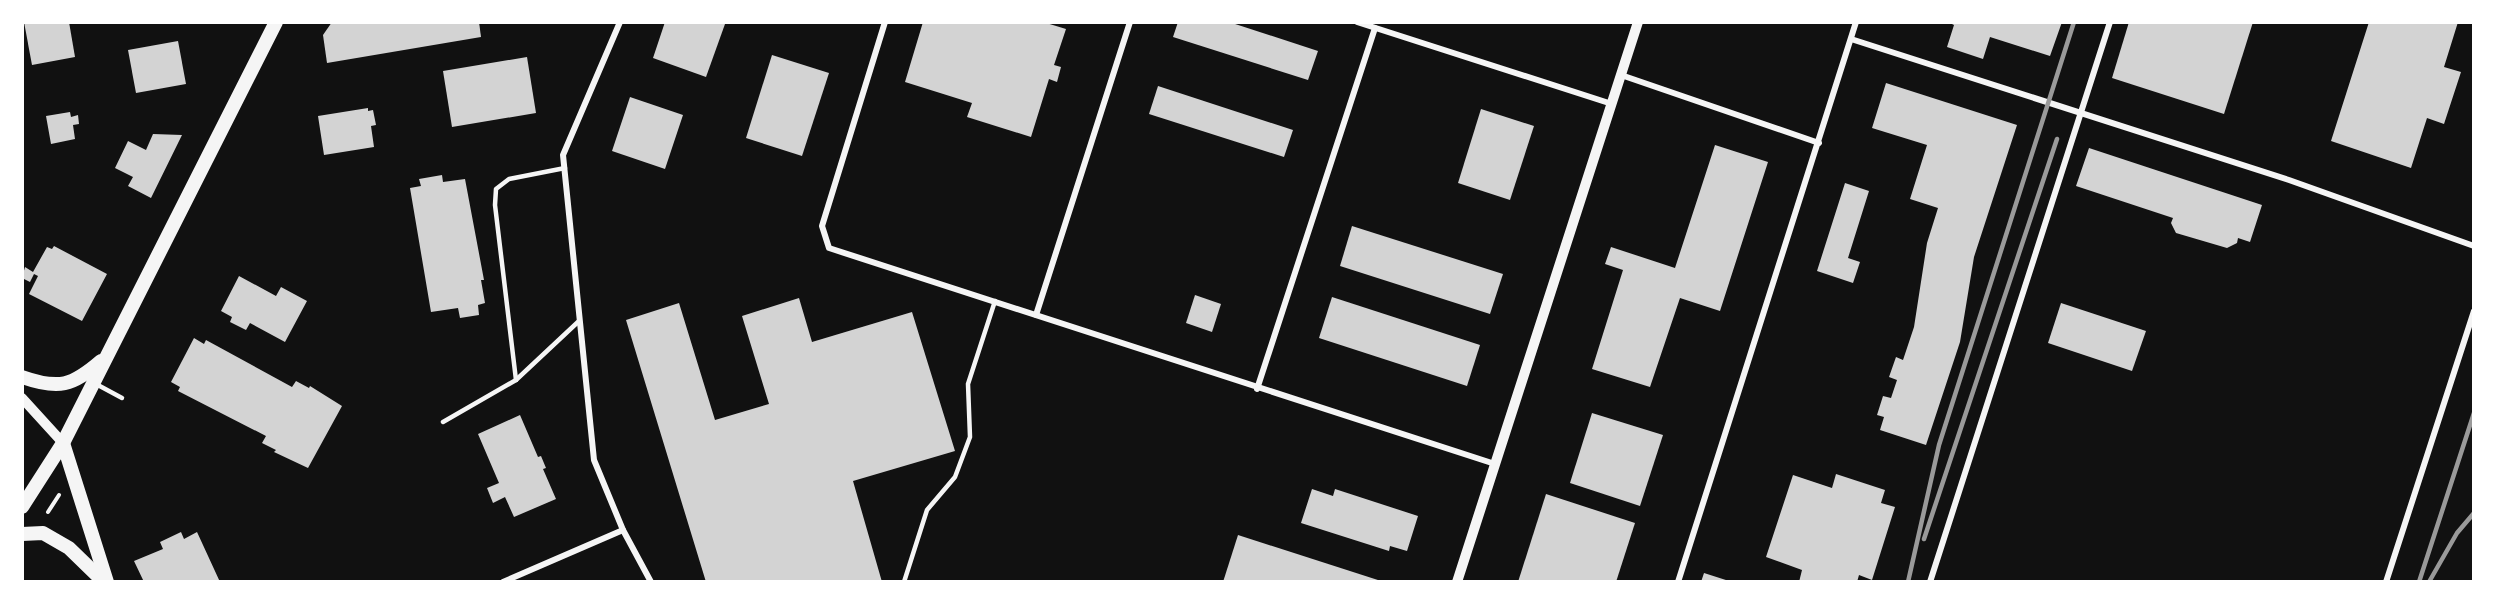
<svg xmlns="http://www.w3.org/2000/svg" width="2496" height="604" viewBox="0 0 2496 604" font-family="Jost,sans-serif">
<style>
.building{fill:#d3d3d3}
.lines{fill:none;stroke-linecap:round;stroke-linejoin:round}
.path{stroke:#f5f5f5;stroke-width:4}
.service{stroke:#f5f5f5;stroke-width:4.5}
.minor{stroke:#f5f5f5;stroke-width:6}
.tertiary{stroke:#f5f5f5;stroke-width:10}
.primary{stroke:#f5f5f5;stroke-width:14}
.rail{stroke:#9a9a9a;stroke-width:4.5}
</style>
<rect width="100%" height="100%" fill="#111"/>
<!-- building -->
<g class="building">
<path d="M 24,22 L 69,22 L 75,57 L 32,65 Z"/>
<path d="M 332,22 L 479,22 L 481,37 L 327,63 L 323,35 Z"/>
<path d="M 665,22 L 725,24 L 706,77 L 653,58 Z"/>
<path d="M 923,22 L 1043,22 L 1066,29 L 1054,65 L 1061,67 L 1057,82 L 1049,79 L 1031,137 L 967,117 L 972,103 L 905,82 Z"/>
<path d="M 1178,22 L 1229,22 L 1318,51 L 1308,80 L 1173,37 Z"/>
<path d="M 1948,22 L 2062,22 L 2050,56 L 1990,37 L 1983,59 L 1947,47 L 1954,25 Z"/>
<path d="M 2129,22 L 2253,22 L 2224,114 L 2112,78 Z"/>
<path d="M 2369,22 L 2458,22 L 2444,67 L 2461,72 L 2444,124 L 2427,118 L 2411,168 L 2331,141 Z"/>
<path d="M 178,41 L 186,84 L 136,93 L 128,50 Z"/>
<path d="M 772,55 L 829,73 L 802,156 L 746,138 Z"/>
<path d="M 527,57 L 536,113 L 452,127 L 443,71 Z"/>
<path d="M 1886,83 L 2017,125 L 1974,257 L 1960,342 L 1926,445 L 1880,430 L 1884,417 L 1877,415 L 1883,396 L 1891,398 L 1897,380 L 1889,377 L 1896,357 L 1903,360 L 1914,327 L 1927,243 L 1938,208 L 1910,199 L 1927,145 L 1872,128 Z"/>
<path d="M 1158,86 L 1293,130 L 1284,157 L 1149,114 Z"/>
<path d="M 630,97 L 683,115 L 665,169 L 612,151 Z"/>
<path d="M 368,108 L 368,111 L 373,110 L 376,125 L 371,126 L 374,147 L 324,155 L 318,116 Z"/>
<path d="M 1481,109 L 1534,126 L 1510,200 L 1458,183 Z"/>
<path d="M 70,112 L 71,117 L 78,115 L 79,124 L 73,125 L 75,139 L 51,144 L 46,116 Z"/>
<path d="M 153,134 L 182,135 L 151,198 L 128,186 L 133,177 L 115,168 L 128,141 L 146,150 Z"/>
<path d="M 1715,145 L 1768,162 L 1720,311 L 1680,298 L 1650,387 L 1592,369 L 1623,270 L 1605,264 L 1611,247 L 1675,268 Z"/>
<path d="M 2089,148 L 2262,205 L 2250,242 L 2238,238 L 2237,243 L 2227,248 L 2176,233 L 2171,223 L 2173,218 L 2076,186 Z"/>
<path d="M 442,175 L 443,182 L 465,179 L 484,280 L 481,280 L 485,303 L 478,305 L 479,315 L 460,318 L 458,308 L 431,312 L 410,188 L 421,186 L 419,179 Z"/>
<path d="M 1845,183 L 1869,191 L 1848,258 L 1860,262 L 1853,283 L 1817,271 Z"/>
<path d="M 1352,226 L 1503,274 L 1490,314 L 1340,266 Z"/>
<path d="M 54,246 L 107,274 L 82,321 L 29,294 L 38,276 L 34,274 L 30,282 L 22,278 L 25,267 L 33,272 L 47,247 L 52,249 Z"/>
<path d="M 239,276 L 276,296 L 281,287 L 307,301 L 285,342 L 250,323 L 246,330 L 230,322 L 232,317 L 221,311 Z"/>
<path d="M 1195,295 L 1221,304 L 1212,332 L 1186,323 Z"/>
<path d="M 1332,297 L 1480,345 L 1467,386 L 1319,338 Z"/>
<path d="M 799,298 L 812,342 L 912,312 L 955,451 L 853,481 L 882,582 L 706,582 L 626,320 L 679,303 L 715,420 L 769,404 L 742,316 Z"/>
<path d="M 2061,303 L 2146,331 L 2132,371 L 2048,343 Z"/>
<path d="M 194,338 L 204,344 L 206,340 L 292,387 L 296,381 L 309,388 L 310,386 L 342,406 L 308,468 L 274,452 L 276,450 L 262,443 L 266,436 L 178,391 L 180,387 L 171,382 Z"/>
<path d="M 1592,413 L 1663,435 L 1640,506 L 1570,483 Z"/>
<path d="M 520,415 L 538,457 L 541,456 L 546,468 L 543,469 L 556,499 L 514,517 L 505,497 L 493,503 L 487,488 L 499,483 L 478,434 Z"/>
<path d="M 1836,474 L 1885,490 L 1881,503 L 1895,507 L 1872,580 L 1859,575 L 1857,582 L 1799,582 L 1802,570 L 1766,557 L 1793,475 L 1832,488 Z"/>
<path d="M 1312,489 L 1333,496 L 1335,489 L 1418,516 L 1407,551 L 1390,546 L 1389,551 L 1301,523 Z"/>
<path d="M 1546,494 L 1635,523 L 1616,582 L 1518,582 Z"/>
<path d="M 181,532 L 184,539 L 197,532 L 220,582 L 144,582 L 134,561 L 163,549 L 160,542 Z"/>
<path d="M 1238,535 L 1381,581 L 1381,582 L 1223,582 Z"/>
<path d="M 1704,573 L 1729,581 L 1729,582 L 1701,582 Z"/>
</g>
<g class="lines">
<!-- path -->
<path class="path" d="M 48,512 L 59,495"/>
<!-- service -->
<g class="service">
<path d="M 516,380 L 495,205 L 496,189 L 509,179 L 565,168"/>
<path d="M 96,384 L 122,398"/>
<path d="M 443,422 L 516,380 L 579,321"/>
<path d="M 904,582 L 927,510 L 955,477 L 970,437 L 968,384 L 995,301"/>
</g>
<!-- minor -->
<g class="minor">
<path d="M 620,22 L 563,155 L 594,460 L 623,530 L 651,582"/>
<path d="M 885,22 L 822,226 L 829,248 L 1495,464"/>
<path d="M 1357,22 L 1612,104"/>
<path d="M 1851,39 L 2289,180 L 2474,246"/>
<path d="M 1621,75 L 1819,143"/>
<path d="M 1036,315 L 1130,22"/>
<path d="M 1257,389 L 1375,28"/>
<path d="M 503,582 L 623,530"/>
<path d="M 1678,582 L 1856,22"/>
<path d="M 1930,582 L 2110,22"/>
<path d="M 2386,582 L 2474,311"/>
</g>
<!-- tertiary -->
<g class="tertiary">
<path d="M 22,398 L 63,443"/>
<path d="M 1457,582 L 1638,22"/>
</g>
<!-- primary -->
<g class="primary">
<path d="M 22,377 C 59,390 72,386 101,361"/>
<path d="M 63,443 L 107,582"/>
<path d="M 22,507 L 63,443 L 276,22"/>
<path d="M 22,534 L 43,533 L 69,548 L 104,582"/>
</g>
<!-- rail -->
<g class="rail">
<path d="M 1924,539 L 2057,139"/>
<path d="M 1908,582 L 1939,445 L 2074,22"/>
<path d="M 2419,582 L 2474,413"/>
<path d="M 2429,582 L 2457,533 L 2474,513"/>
</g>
</g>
<!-- border -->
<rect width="2496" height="604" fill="none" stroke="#ffffff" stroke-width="48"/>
</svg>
